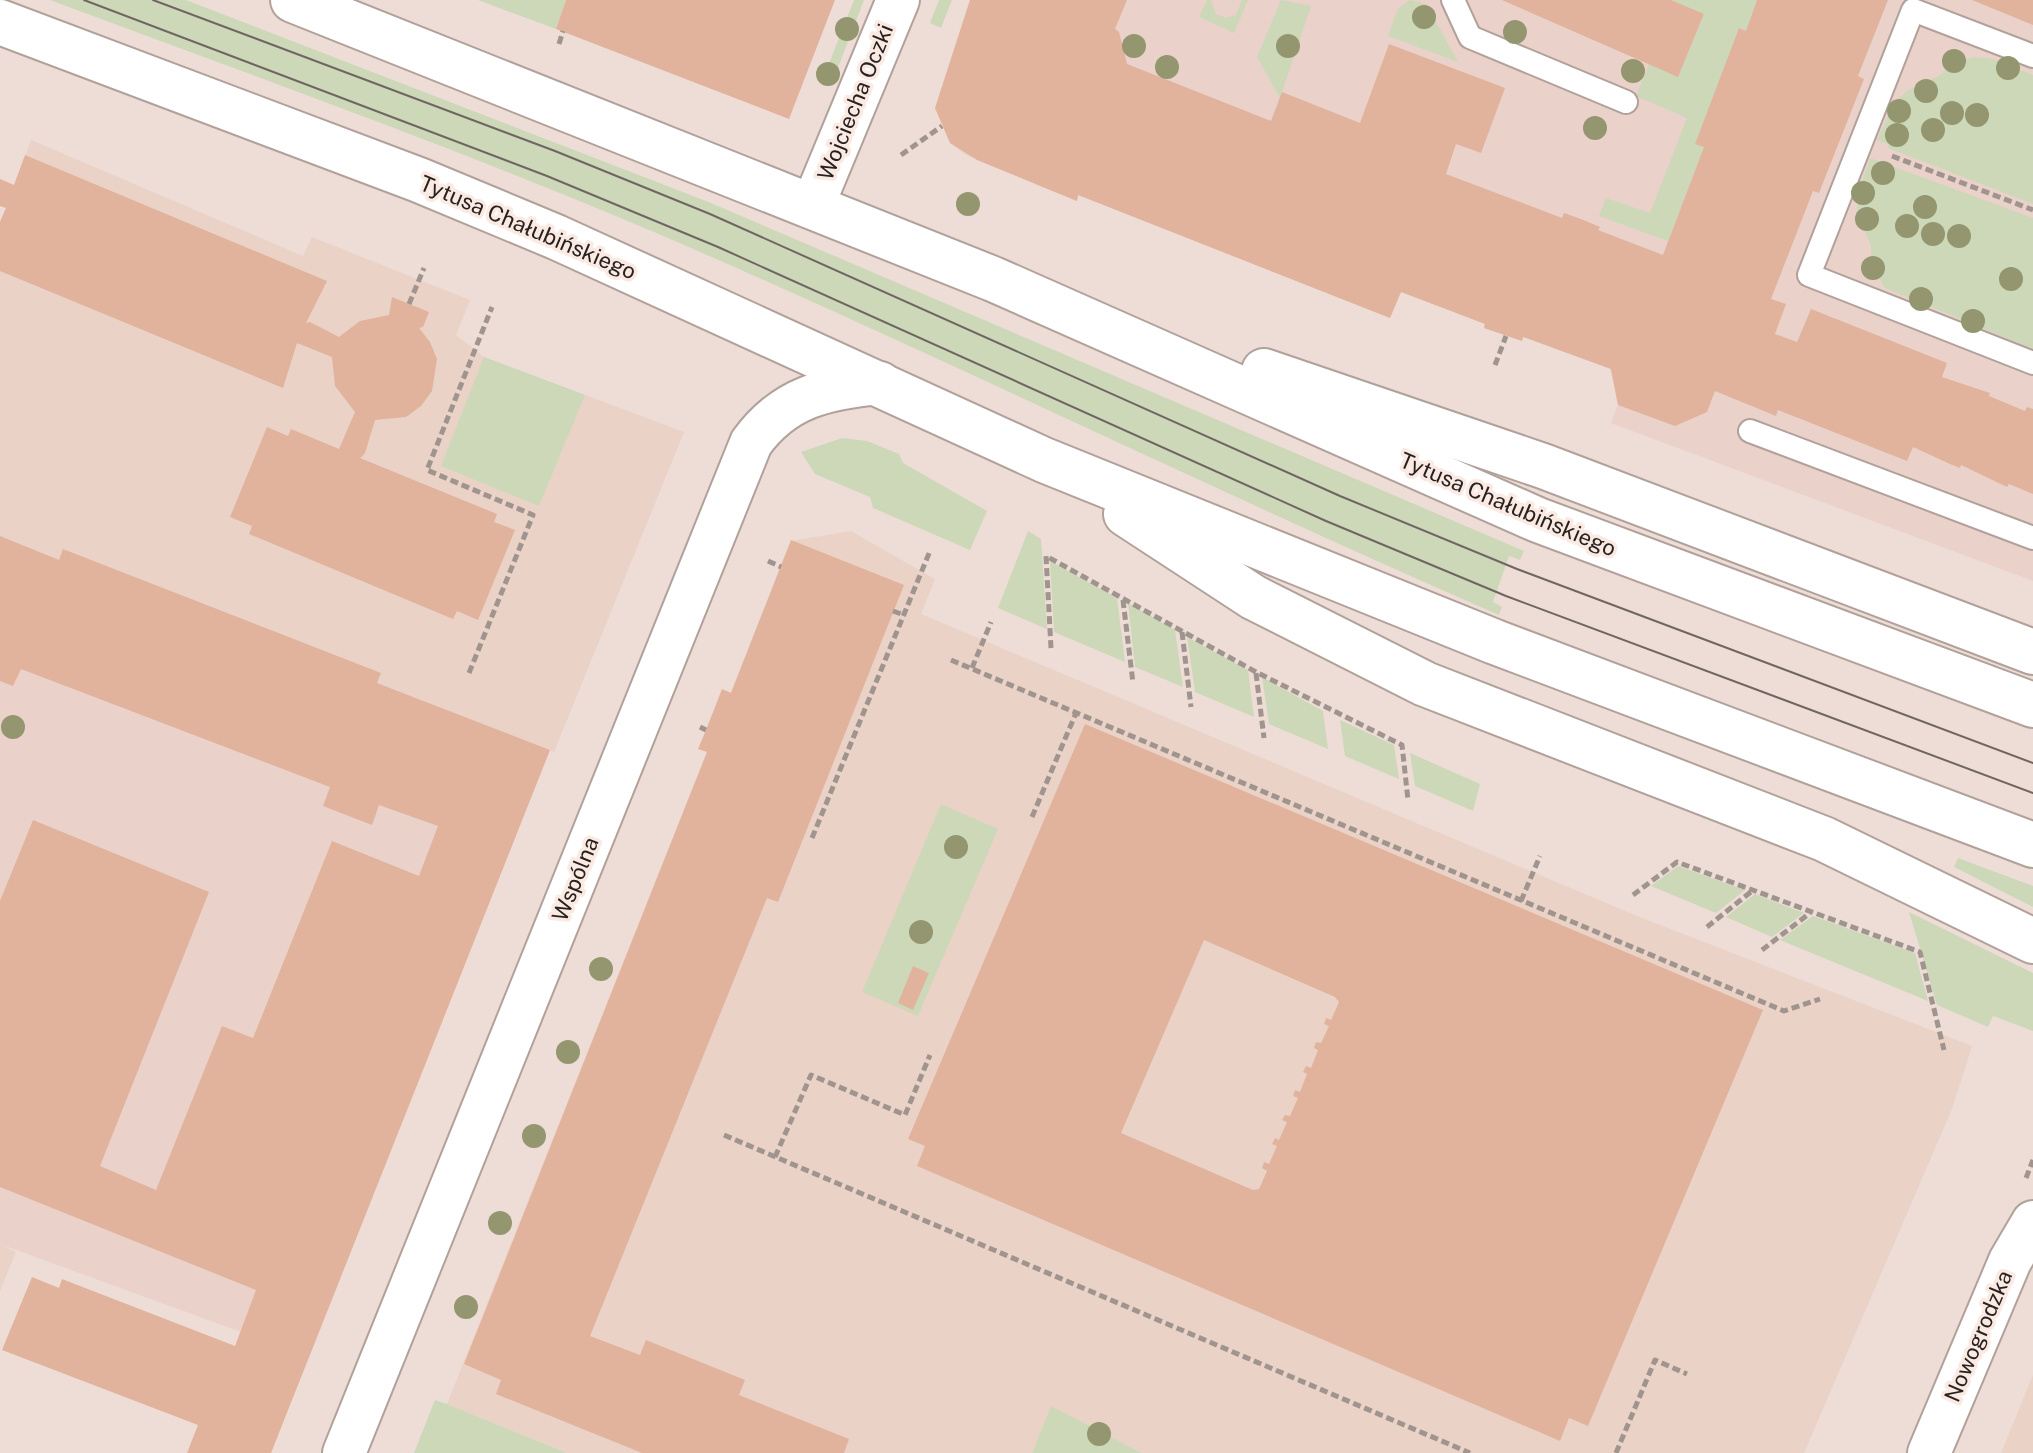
<svg xmlns="http://www.w3.org/2000/svg" width="2033" height="1453" viewBox="0 0 2033 1453" font-family="'Public Sans',sans-serif">
<style>
.built{fill:#ead2c7}
.education{fill:#ead1c9}
.green{fill:#cdd8b9}
.building{fill:#e1b39d;fill-rule:evenodd}
.lines{fill:none;stroke-linecap:round;stroke-linejoin:round}
.service-casing{stroke:#b1a19a;stroke-width:26}
.minor-casing{stroke:#b1a19a;stroke-width:46}
.secondary-casing{stroke:#b1a19a;stroke-width:48}
.path{stroke:#a0948e;stroke-width:5;stroke-dasharray:8 4;stroke-linecap:butt}
.service{stroke:#fff;stroke-width:22}
.minor{stroke:#fff;stroke-width:42}
.secondary{stroke:#fff;stroke-width:44}
.tram{stroke:#6f6561;stroke-width:2}
.tree{fill:#93966f}
.labels{text-anchor:middle;stroke-width:7;stroke-linejoin:round;paint-order:stroke}
.street-label{font-size:22px;fill:#28221f;stroke:#fbeae3}
</style>
<rect width="100%" height="100%" fill="#edddd6"/>
<!-- built -->
<g class="built">
<path d="M 31,140 L 303,256 L 312,237 L 470,300 L 456,335 L 484,357 L 684,432 L 554,752 L 377,683 L 381,674 L 63,549 L 59,560 L 0,536 L 0,222 L 6,208 L 0,206 L 0,179 L 14,185 Z"/>
<path d="M 851,531 L 935,579 L 921,614 L 1637,916 L 1972,1046 L 1952,1109 L 1804,1453 L 1142,1453 L 1051,1407 L 1032,1453 L 567,1453 L 447,1404 L 791,541 Z"/>
<path d="M 0,1244 L 16,1252 L 0,1291 Z"/>
<path d="M 2033,1375 L 2033,1453 L 2001,1453 Z"/>
</g>
<!-- education -->
<g class="education">
<path d="M 970,0 L 2033,0 L 2033,581 L 1611,423 L 1618,404 L 1610,369 L 1524,337 L 1522,341 L 1484,328 L 1484,323 L 1401,292 L 1390,318 L 1079,195 L 1077,201 L 1034,184 L 1034,181 L 964,154 L 950,143 L 935,108 Z"/>
<path d="M 0,536 L 59,559 L 63,549 L 381,673 L 377,683 L 550,750 L 309,1357 L 0,1244 Z"/>
</g>
<!-- green -->
<g class="green">
<path d="M 50,0 L 186,0 L 706,201 L 1524,551 L 1520,560 L 1509,556 L 1493,602 L 1502,607 L 1499,615 C 1235,500 977,374 714,258 C 496,162 272,83 50,0 Z"/>
<path d="M 478,0 L 566,0 L 556,29 Z"/>
<path d="M 854,0 L 864,0 L 832,83 L 823,79 Z"/>
<path d="M 939,0 L 952,0 L 941,28 L 930,23 Z"/>
<path d="M 1207,0 L 1211,0 L 1216,14 L 1226,18 L 1236,15 L 1242,0 L 1248,0 L 1234,33 L 1199,17 Z"/>
<path d="M 1281,0 L 1311,6 L 1280,98 L 1257,57 Z"/>
<path d="M 1410,0 L 1426,4 L 1458,62 L 1388,36 L 1398,9 Z"/>
<path d="M 1671,0 L 1757,0 L 1746,31 L 1740,28 L 1704,147 L 1668,241 L 1599,216 L 1606,198 L 1650,213 L 1687,118 L 1636,96 L 1649,64 L 1678,76 L 1704,15 Z"/>
<path d="M 1975,57 L 1994,59 L 2033,75 L 2033,204 L 1888,148 L 1888,144 L 1877,140 L 1894,103 L 1908,90 L 1939,76 L 1955,62 Z"/>
<path d="M 1870,158 L 2033,218 L 2033,349 L 1885,288 L 1872,266 L 1871,246 L 1857,213 L 1858,195 Z"/>
<path d="M 484,357 L 585,395 L 539,506 L 441,466 Z"/>
<path d="M 842,438 L 867,441 L 899,454 L 903,463 L 987,511 L 970,550 L 873,508 L 870,497 L 815,474 L 801,452 Z"/>
<path d="M 1028,531 L 1041,539 L 1047,629 L 998,608 Z"/>
<path d="M 1050,561 L 1117,598 L 1125,662 L 1054,632 Z"/>
<path d="M 1128,603 L 1175,630 L 1183,687 L 1135,667 Z"/>
<path d="M 1187,637 L 1248,670 L 1254,717 L 1195,692 Z"/>
<path d="M 1262,677 L 1323,711 L 1328,749 L 1269,724 Z"/>
<path d="M 1340,720 L 1394,745 L 1399,779 L 1345,756 Z"/>
<path d="M 1410,753 L 1480,784 L 1473,811 L 1415,786 Z"/>
<path d="M 941,804 L 998,829 L 918,1016 L 862,992 Z"/>
<path d="M 1958,858 L 2033,886 L 2033,907 L 1954,867 Z"/>
<path d="M 1678,866 L 1745,890 L 1716,913 L 1651,886 Z"/>
<path d="M 1755,894 L 1804,913 L 1772,937 L 1726,917 Z"/>
<path d="M 1909,912 L 2033,973 L 2033,1031 L 1993,1016 L 1988,1027 L 1937,1005 Z"/>
<path d="M 1813,916 L 1915,953 L 1928,1001 L 1780,940 Z"/>
<path d="M 435,1400 L 447,1404 L 567,1453 L 414,1453 Z"/>
<path d="M 1051,1406 L 1142,1453 L 1032,1453 Z"/>
</g>
<!-- building -->
<g class="building">
<path d="M 566,0 L 835,0 L 789,119 L 556,29 Z"/>
<path d="M 970,0 L 1127,0 L 1115,29 L 1119,32 L 1127,64 L 1271,121 L 1282,92 L 1360,123 L 1389,44 L 1505,88 L 1481,153 L 1456,144 L 1446,174 L 1562,218 L 1564,213 L 1581,219 L 1600,227 L 1598,230 L 1663,255 L 1704,147 L 1695,144 L 1739,28 L 1746,31 L 1757,0 L 1888,0 L 1858,76 L 1864,79 L 1819,193 L 1813,191 L 1771,299 L 1786,304 L 1775,334 L 1797,342 L 1811,309 L 1947,363 L 1942,377 L 1990,393 L 1989,396 L 2025,411 L 2027,407 L 2033,409 L 2033,494 L 2009,484 L 2007,487 L 1961,465 L 1960,468 L 1950,464 L 1913,447 L 1907,461 L 1778,410 L 1776,416 L 1715,391 L 1707,412 L 1675,426 L 1618,405 L 1611,369 L 1523,337 L 1522,341 L 1484,328 L 1485,324 L 1401,292 L 1390,318 L 1078,195 L 1077,201 L 977,160 L 950,143 L 935,108 Z"/>
<path d="M 1502,0 L 1671,0 L 1704,14 L 1678,77 Z"/>
<path d="M 1972,0 L 2033,0 L 2033,25 Z"/>
<path d="M 25,155 L 327,281 L 306,323 L 310,322 L 339,337 L 360,321 L 389,315 L 392,297 L 429,312 L 423,327 L 419,328 L 430,342 L 437,359 L 432,391 L 421,406 L 406,417 L 375,420 L 365,453 L 360,458 L 497,514 L 494,522 L 515,530 L 478,620 L 457,611 L 453,619 L 249,534 L 252,526 L 230,517 L 267,427 L 288,436 L 291,429 L 339,449 L 355,412 L 335,386 L 332,357 L 297,343 L 283,388 L 0,271 L 0,222 L 6,208 L 0,206 L 0,179 L 14,185 Z"/>
<path d="M 0,536 L 59,560 L 63,549 L 381,673 L 377,683 L 550,750 L 271,1453 L 187,1453 L 198,1425 L 2,1350 L 32,1277 L 59,1288 L 62,1279 L 235,1346 L 256,1290 L 0,1187 L 0,901 L 33,820 L 209,892 L 100,1166 L 156,1190 L 222,1026 L 253,1038 L 332,841 L 419,876 L 438,826 L 379,805 L 372,825 L 323,806 L 330,787 L 21,669 L 13,686 L 0,681 Z"/>
<path d="M 791,540 L 904,585 L 778,902 L 767,898 L 590,1336 L 640,1355 L 646,1340 L 745,1380 L 739,1395 L 849,1439 L 844,1453 L 642,1453 L 496,1394 L 501,1380 L 464,1364 L 707,752 L 698,749 L 706,730 L 722,689 L 731,693 Z"/>
<path d="M 1085,724 L 1763,1010 L 1588,1426 L 1569,1418 L 1560,1441 L 917,1166 L 925,1146 L 908,1139 ZM 1204,940 L 1335,997 L 1339,1002 L 1331,1020 L 1326,1018 L 1324,1024 L 1329,1026 L 1321,1043 L 1316,1042 L 1314,1048 L 1318,1050 L 1311,1068 L 1306,1066 L 1303,1072 L 1307,1074 L 1300,1092 L 1295,1090 L 1293,1096 L 1298,1098 L 1290,1116 L 1285,1115 L 1282,1120 L 1287,1122 L 1279,1140 L 1275,1138 L 1272,1144 L 1277,1146 L 1269,1164 L 1264,1162 L 1262,1168 L 1267,1171 L 1259,1189 L 1253,1190 L 1121,1133 Z"/>
<path d="M 913,966 L 929,973 L 913,1010 L 898,1003 Z"/>
</g>
<g class="lines">
<!-- service casing -->
<g class="service-casing">
<g id="service">
<path d="M 1453,0 L 1470,37 L 1626,102"/>
<path d="M 2033,56 L 1913,10 L 1809,275 L 2033,363"/>
<path d="M 1750,431 L 2033,538"/>
</g>
</g>
<!-- minor casing -->
<g class="minor-casing">
<g id="minor">
<path d="M 813,205 L 898,0"/>
<path d="M 344,1453 L 751,443 C 784,397 826,388 880,383"/>
<path d="M 1929,1453 L 2010,1261 L 2033,1222"/>
</g>
</g>
<!-- secondary casing -->
<g class="secondary-casing">
<g id="secondary">
<path d="M 293,0 L 993,279 L 1538,520 L 2033,705"/>
<path d="M 0,22 L 419,180 L 556,237 L 1044,460 L 1495,642 L 2033,845"/>
<path d="M 1264,371 L 1543,466 L 2033,652"/>
<path d="M 1126,514 L 1253,597 L 1425,684 L 1824,839 L 2033,941"/>
</g>
</g>
<!-- path -->
<g class="path">
<path d="M 559,44 L 563,31"/>
<path d="M 901,155 L 942,126"/>
<path d="M 1892,156 L 2033,210"/>
<path d="M 409,304 L 424,268"/>
<path d="M 1495,365 L 1506,336"/>
<path d="M 768,561 L 781,567"/>
<path d="M 1123,600 L 1133,683"/>
<path d="M 893,611 L 904,615"/>
<path d="M 1182,632 L 1191,707"/>
<path d="M 1051,648 L 1046,556 L 1256,672 L 1402,745 L 1408,800"/>
<path d="M 951,660 L 1784,1011 L 1820,999"/>
<path d="M 972,668 L 991,622"/>
<path d="M 469,673 L 533,515 L 427,470 L 492,307"/>
<path d="M 1256,673 L 1264,738"/>
<path d="M 700,727 L 706,730"/>
<path d="M 1032,817 L 1076,713"/>
<path d="M 812,838 L 930,551"/>
<path d="M 1633,895 L 1677,862 L 1920,952 L 1944,1050"/>
<path d="M 1521,901 L 1540,856"/>
<path d="M 1707,927 L 1752,891"/>
<path d="M 1762,950 L 1810,913"/>
<path d="M 724,1135 L 1470,1453"/>
<path d="M 775,1157 L 811,1075 L 905,1115 L 930,1055"/>
<path d="M 2026,1178 L 2033,1160"/>
<path d="M 1616,1453 L 1655,1360 L 1687,1374"/>
</g>
<!-- service -->
<use href="#service" class="service"/>
<!-- minor -->
<use href="#minor" class="minor"/>
<!-- secondary -->
<use href="#secondary" class="secondary"/>
<!-- tram -->
<g class="tram">
<path d="M 84,0 L 547,176 L 718,247 L 1326,521 L 1506,596 L 2033,793"/>
<path d="M 153,0 L 555,151 L 710,214 L 1340,496 L 1517,569 L 2033,763"/>
</g>
</g>
<!-- trees -->
<g class="tree">
<circle cx="1424" cy="17" r="12"/>
<circle cx="847" cy="29" r="12"/>
<circle cx="1515" cy="32" r="12"/>
<circle cx="1134" cy="46" r="12"/>
<circle cx="1288" cy="46" r="12"/>
<circle cx="1954" cy="61" r="12"/>
<circle cx="1167" cy="67" r="12"/>
<circle cx="2008" cy="68" r="12"/>
<circle cx="1633" cy="71" r="12"/>
<circle cx="828" cy="74" r="12"/>
<circle cx="1926" cy="91" r="12"/>
<circle cx="1899" cy="111" r="12"/>
<circle cx="1952" cy="113" r="12"/>
<circle cx="1977" cy="115" r="12"/>
<circle cx="1595" cy="128" r="12"/>
<circle cx="1933" cy="130" r="12"/>
<circle cx="1897" cy="135" r="12"/>
<circle cx="1883" cy="173" r="12"/>
<circle cx="1863" cy="193" r="12"/>
<circle cx="968" cy="204" r="12"/>
<circle cx="1925" cy="207" r="12"/>
<circle cx="1867" cy="219" r="12"/>
<circle cx="1907" cy="226" r="12"/>
<circle cx="1933" cy="234" r="12"/>
<circle cx="1959" cy="236" r="12"/>
<circle cx="1873" cy="268" r="12"/>
<circle cx="2011" cy="279" r="12"/>
<circle cx="1921" cy="299" r="12"/>
<circle cx="1973" cy="321" r="12"/>
<circle cx="13" cy="727" r="12"/>
<circle cx="956" cy="847" r="12"/>
<circle cx="921" cy="932" r="12"/>
<circle cx="601" cy="969" r="12"/>
<circle cx="568" cy="1052" r="12"/>
<circle cx="534" cy="1136" r="12"/>
<circle cx="500" cy="1223" r="12"/>
<circle cx="466" cy="1307" r="12"/>
<circle cx="1099" cy="1434" r="12"/>
</g>
<g class="labels">
<!-- street labels -->
<g class="street-label">
<text transform="translate(855 102) rotate(-68)" y="8">Wojciecha Oczki</text>
<text transform="translate(528 227) rotate(23)" y="8">Tytusa Chałubińskiego</text>
<text transform="translate(1508 504) rotate(23)" y="8">Tytusa Chałubińskiego</text>
<text transform="translate(575 879) rotate(-68)" y="8">Wspólna</text>
<text transform="translate(1978 1336) rotate(-67)" y="8">Nowogrodzka</text>
</g>
</g>
</svg>
